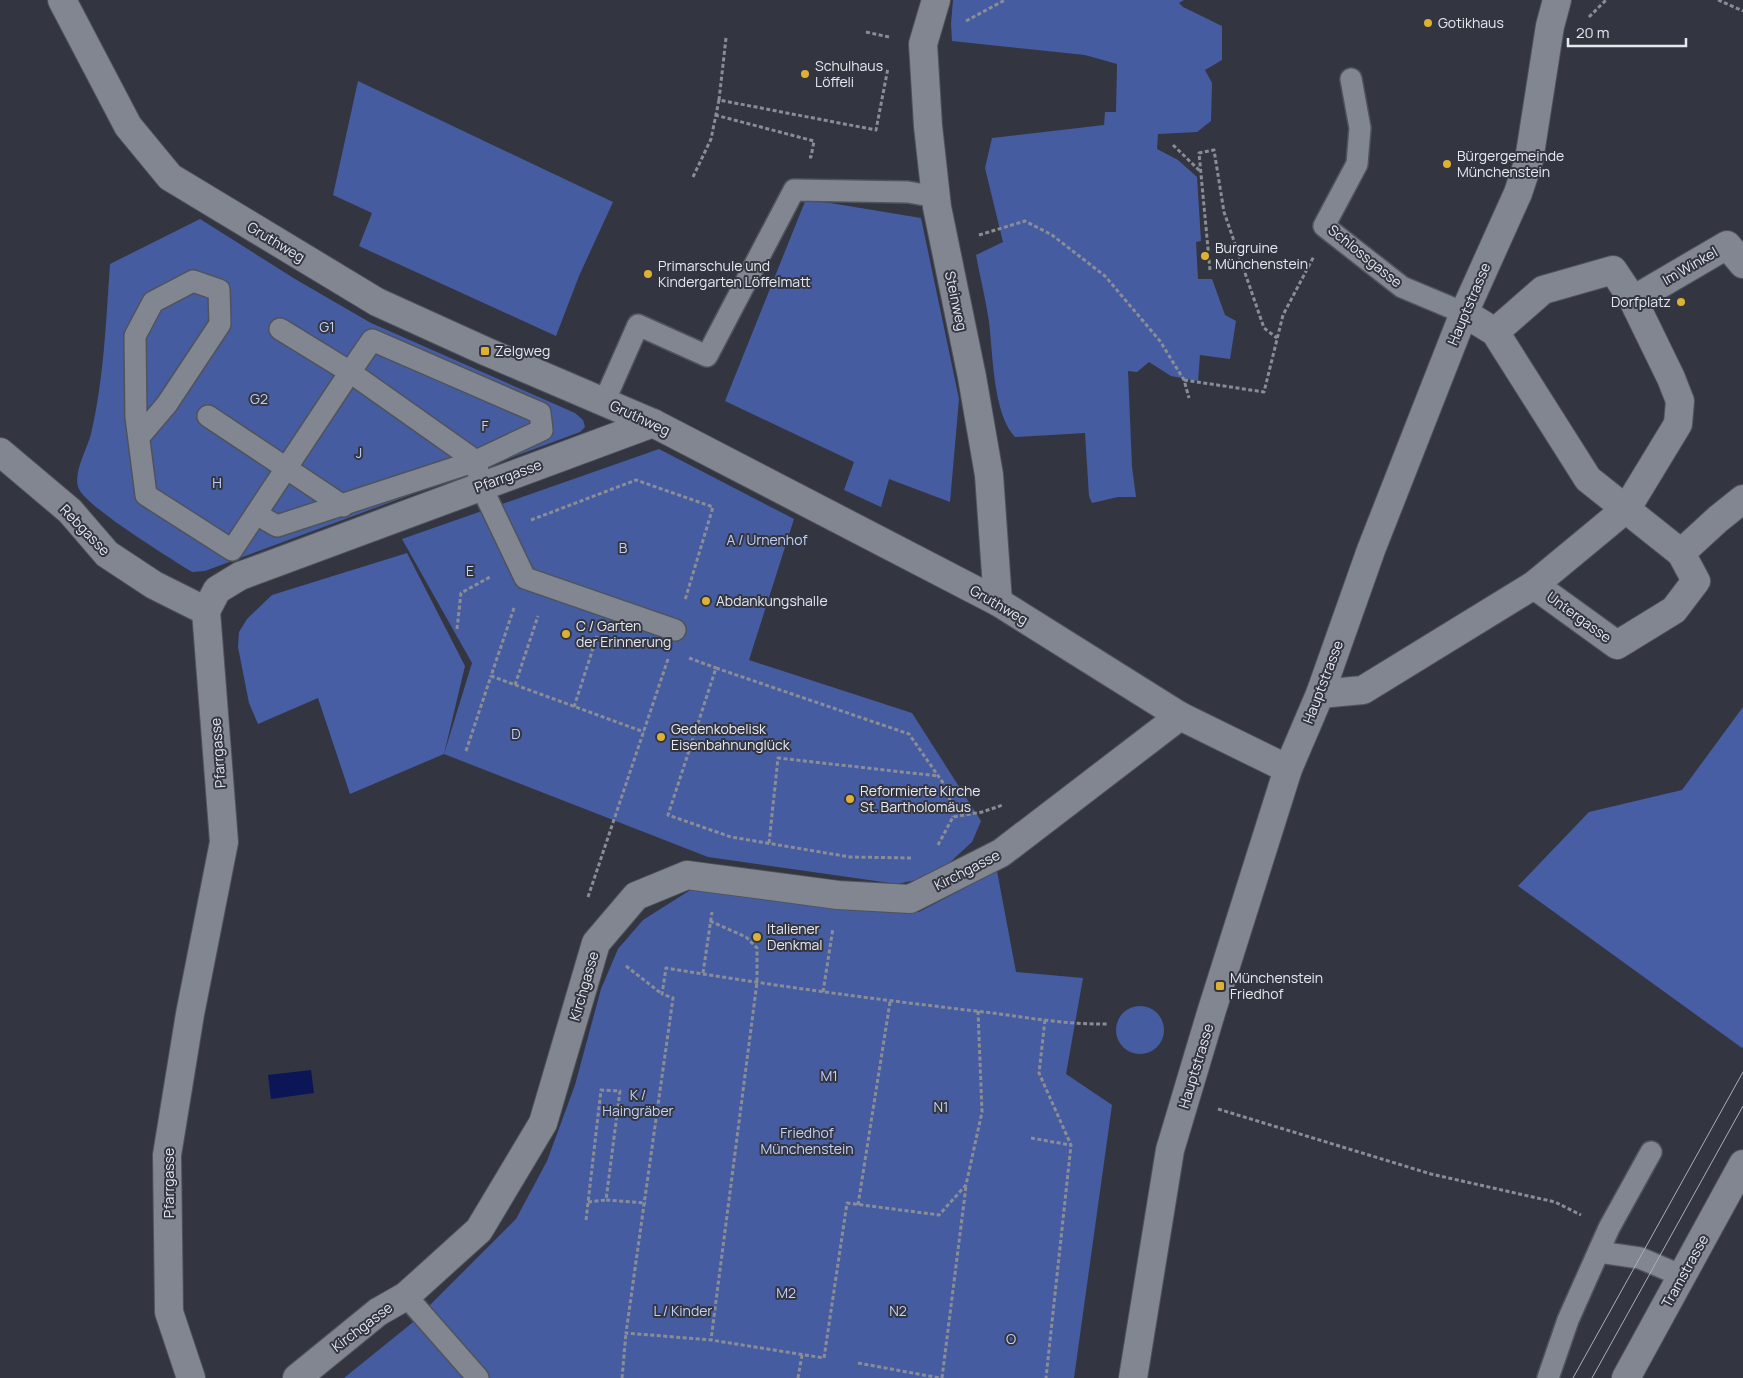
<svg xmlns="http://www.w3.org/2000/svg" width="1743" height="1378" viewBox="0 0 1743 1378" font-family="Manrope,sans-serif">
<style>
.green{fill:#465ca1}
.forest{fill:#475da4}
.water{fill:#0c1556}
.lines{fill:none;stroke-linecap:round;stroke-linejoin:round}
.service-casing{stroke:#4f535b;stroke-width:24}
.minor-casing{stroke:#4f535b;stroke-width:30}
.secondary-casing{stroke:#4f535b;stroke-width:30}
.path{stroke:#8a8d96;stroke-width:3;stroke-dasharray:4 2.5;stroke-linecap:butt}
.service{stroke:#818691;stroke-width:21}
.minor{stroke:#818691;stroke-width:28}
.secondary{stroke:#818691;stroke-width:28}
.tram{stroke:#abaeb6;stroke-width:1}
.poi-dot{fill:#ddb133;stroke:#333641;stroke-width:2}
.labels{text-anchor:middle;stroke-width:4;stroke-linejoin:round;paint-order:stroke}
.poi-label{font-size:14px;fill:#e5e8ef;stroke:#333641;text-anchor:start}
.street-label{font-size:14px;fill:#e5e8ef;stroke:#333641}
.park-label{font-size:14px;fill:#c2d1f9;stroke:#333641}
</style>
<rect width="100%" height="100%" fill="#333641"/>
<!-- green -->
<g class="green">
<path d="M 953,0 L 1184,0 L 1179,3 L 1183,7 L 1222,26 L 1222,60 L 1205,70 L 1212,83 L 1211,121 L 1197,132 L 1158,134 L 1157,149 L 1178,160 L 1197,177 L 1201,241 L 1196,242 L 1198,279 L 1212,279 L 1225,315 L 1236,321 L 1230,359 L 1200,355 L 1198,381 L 1171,376 L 1149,362 L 1137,372 L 1128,371 L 1132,467 L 1136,497 L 1118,497 L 1092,503 L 1089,496 L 1085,433 L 1015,437 C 993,414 993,354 989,322 C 986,300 980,277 976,255 L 1003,242 L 985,168 L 992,138 L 1104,125 L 1105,112 L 1116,112 L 1117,64 L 1085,55 L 952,41 L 951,24 Z"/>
<path d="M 358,81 L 613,202 L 579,276 L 556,336 L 359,246 L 372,213 L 333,195 Z"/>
<path d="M 806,199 L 921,218 L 959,399 L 950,502 L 889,479 L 881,507 L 844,490 L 854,462 L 725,401 Z"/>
<path d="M 200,219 L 295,279 L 371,323 L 575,413 L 583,420 L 585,427 L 580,432 L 205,571 L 192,572 C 170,558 88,508 79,489 C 72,475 87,449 91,434 C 104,379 106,321 110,264 Z"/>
<path d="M 659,449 L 794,519 L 749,660 L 912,713 L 981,821 L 972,842 L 935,876 L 897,884 L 708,857 L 444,754 L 472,663 L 402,539 Z"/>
<path d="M 997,871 L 1016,972 L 1083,978 L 1066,1074 L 1112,1105 L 1074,1378 L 344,1378 L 412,1323 L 516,1219 L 547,1161 L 575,1085 L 601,989 L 618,949 L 643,920 L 692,889 L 825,905 L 919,912 Z"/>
<circle cx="1140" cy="1030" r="24"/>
</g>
<!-- forest -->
<g class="forest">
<path d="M 407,553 L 465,666 L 444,754 L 350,794 L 318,698 L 258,724 L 249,703 L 238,647 L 239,632 L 247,619 L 272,595 Z"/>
<path d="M 1743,707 L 1743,1047 L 1742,1048 L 1518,886 L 1589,812 L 1682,790 Z"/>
</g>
<!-- water -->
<path class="water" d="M 311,1070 L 314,1093 L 271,1099 L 268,1075 Z"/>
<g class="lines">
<!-- service casing -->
<g class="service-casing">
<g id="service">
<path d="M 1351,79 L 1360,128 L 1357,164 L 1324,226 L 1402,287 L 1464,313"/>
<path d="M 604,402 L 638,325 L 707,356 L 794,190 L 908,192 L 936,197"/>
<path d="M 208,416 L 343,506"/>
<path d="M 139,437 L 167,404 L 220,324 L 219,290 L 193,281 L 153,302 L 135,336 L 136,417 L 146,495 L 232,550 L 350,372 L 476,461 L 481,486 L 525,578 L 675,630"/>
<path d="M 256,514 L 277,526 L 476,461 L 542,430 L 540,413 L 372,340 L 350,372 L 280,329"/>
<path d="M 1599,1252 L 1640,1258 L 1682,1276"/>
<path d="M 406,1296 L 478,1378"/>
<path d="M 1548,1378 L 1568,1320 L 1609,1228 L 1651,1152"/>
</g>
</g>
<!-- minor casing -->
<g class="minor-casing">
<g id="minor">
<path d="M 62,0 L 128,126 L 170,177 L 377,302 L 485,351 L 653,423 L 998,602 L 1180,716 L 1288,769"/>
<path d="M 936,0 L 923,44 L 928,126 L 937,207 L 972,377 L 989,475 L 998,602"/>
<path d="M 1633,300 L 1727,245 L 1743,264"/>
<path d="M 1464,313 L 1495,332 L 1588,479 L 1681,553"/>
<path d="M 0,452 L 70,511 L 107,554 L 154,585 L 206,611"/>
<path d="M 1534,585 L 1617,645 L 1674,610 L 1696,581 L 1681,553 L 1718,519 L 1743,499"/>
<path d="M 1320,694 L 1363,690 L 1534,585 L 1627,508 L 1678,424 L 1680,401 L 1671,378 L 1633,300 L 1613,270 L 1543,290 L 1495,332"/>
<path d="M 191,1378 L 169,1312 L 167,1155 L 190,1014 L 224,842 L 206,611 L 217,590 L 240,576 L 653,423"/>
<path d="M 297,1378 L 378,1312 L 406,1296 L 479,1230 L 543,1123 L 596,943 L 636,896 L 687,875 L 838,895 L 910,899 L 1001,853 L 1180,716"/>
<path d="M 1626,1378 L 1743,1164"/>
</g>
</g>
<!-- secondary casing -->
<g class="secondary-casing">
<path id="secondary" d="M 1133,1378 L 1170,1150 L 1211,1013 L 1288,769 L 1320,694 L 1371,550 L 1464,313 L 1518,193 L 1529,160 L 1550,26 L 1557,0"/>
</g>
<!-- path -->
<g class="path">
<path d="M 1718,0 L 1743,11"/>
<path d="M 1589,17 L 1606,0"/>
<path d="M 966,21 L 1005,0"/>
<path d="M 866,32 L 889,37"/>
<path d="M 726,38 L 719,100 L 876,130 L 888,68"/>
<path d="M 715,115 L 814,141 L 811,157 L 809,157"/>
<path d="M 1173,145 L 1200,171"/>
<path d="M 693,177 L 711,139 L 719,100"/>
<path d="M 979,235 L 1025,221 L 1052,235 L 1105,276 L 1160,341 L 1184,380 L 1189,398"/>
<path d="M 1210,270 L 1199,153 L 1214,150 L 1224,212 L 1264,328 L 1277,338"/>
<path d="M 1184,380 L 1264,392 L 1283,315 L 1314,256"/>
<path d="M 531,520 L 636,480 L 713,507 L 685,600"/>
<path d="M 514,608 L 491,676 L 644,732"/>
<path d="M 457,629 L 461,593 L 490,577"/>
<path d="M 689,658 L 716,668"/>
<path d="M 515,685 L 538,616"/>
<path d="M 574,707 L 597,636"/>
<path d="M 466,751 L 491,676"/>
<path d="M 769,843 L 778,758 L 938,776"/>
<path d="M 938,845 L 953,817 L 982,812 L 1003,805"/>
<path d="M 911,858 L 850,857 L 731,837 L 668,815 L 716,668 L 909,734 L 948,790 L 953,817"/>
<path d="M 588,897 L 668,659"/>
<path d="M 710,921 L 746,937 L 757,948 L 757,982 L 711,1340"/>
<path d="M 626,966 L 662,994"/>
<path d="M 703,973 L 712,912"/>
<path d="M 823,992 L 833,928"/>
<path d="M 978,1011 L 982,1112 L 966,1185 L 939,1215 L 847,1203 L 824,1358 L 711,1340 L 626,1333 L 673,998 L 662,994 L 666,968 C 769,985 872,999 976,1011 C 1020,1016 1064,1025 1108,1024"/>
<path d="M 1045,1020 L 1039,1073 L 1071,1145 L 1046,1378"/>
<path d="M 1218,1109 L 1431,1174 L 1555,1202 L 1581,1215"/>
<path d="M 1031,1138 L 1070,1145"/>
<path d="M 588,1202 L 606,1200"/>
<path d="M 858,1205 L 890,1002"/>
<path d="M 586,1220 L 601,1090 L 620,1091 L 606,1200 L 646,1203"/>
<path d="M 858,1363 L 940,1378"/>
<path d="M 622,1378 L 626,1333"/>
<path d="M 798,1378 L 802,1355"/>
<path d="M 942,1378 L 966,1186"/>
</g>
<!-- service -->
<use href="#service" class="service"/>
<!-- minor -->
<use href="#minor" class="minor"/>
<!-- secondary -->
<use href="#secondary" class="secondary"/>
<!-- tram -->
<g class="tram">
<path d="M 1573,1378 L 1743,1072"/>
<path d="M 1592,1378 L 1743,1106"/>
</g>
</g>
<!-- markers -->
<g class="poi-dot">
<circle cx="1428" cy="23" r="5"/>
<circle cx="805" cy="74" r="5"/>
<circle cx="1447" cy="164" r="5"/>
<circle cx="1205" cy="256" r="5"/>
<circle cx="648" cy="274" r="5"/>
<circle cx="1681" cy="302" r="5"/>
<rect x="480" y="346" width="10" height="10" rx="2.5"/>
<circle cx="706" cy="601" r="5"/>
<circle cx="566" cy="634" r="5"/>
<circle cx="661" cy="737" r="5"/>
<circle cx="850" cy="799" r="5"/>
<circle cx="757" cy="937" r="5"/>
<rect x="1215" y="981" width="10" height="10" rx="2.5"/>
</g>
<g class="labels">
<!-- poi labels -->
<g class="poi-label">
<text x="1438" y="28">Gotikhaus</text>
<text x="815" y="71">Schulhaus<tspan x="815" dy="16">Löffeli</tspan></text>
<text x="1457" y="161">Bürgergemeinde<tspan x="1457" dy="16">Münchenstein</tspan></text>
<text x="1215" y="253">Burgruine<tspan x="1215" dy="16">Münchenstein</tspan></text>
<text x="658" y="271">Primarschule und<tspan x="658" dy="16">Kindergarten Löffelmatt</tspan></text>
<text x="1671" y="307" text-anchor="end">Dorfplatz</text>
<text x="495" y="356">Zelgweg</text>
<text x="716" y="606">Abdankungshalle</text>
<text x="576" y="631">C / Garten<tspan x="576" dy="16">der Erinnerung</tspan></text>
<text x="671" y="734">Gedenkobelisk<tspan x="671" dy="16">Eisenbahnunglück</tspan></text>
<text x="860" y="796">Reformierte Kirche<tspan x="860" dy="16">St. Bartholomäus</tspan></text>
<text x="767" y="934">Italiener<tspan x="767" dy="16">Denkmal</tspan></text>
<text x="1230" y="983">Münchenstein<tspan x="1230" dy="16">Friedhof</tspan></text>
</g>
<!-- street labels -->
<g class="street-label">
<text transform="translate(276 242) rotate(31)" y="5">Gruthweg</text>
<text transform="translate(1365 256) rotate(39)" y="5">Schlossgasse</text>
<text transform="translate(1690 266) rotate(-30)" y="5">Im Winkel</text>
<text transform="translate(956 301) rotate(78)" y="5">Steinweg</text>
<text transform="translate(1469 304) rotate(-67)" y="5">Hauptstrasse</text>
<text transform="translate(640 418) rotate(25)" y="5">Gruthweg</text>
<text transform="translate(508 476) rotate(-20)" y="5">Pfarrgasse</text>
<text transform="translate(85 530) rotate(46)" y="5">Rebgasse</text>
<text transform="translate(999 605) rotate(30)" y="5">Gruthweg</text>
<text transform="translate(1579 617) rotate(36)" y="5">Untergasse</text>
<text transform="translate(1323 682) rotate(-69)" y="5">Hauptstrasse</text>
<text transform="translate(218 753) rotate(-94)" y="5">Pfarrgasse</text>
<text transform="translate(967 870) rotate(-27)" y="5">Kirchgasse</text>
<text transform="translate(584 986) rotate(-74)" y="5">Kirchgasse</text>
<text transform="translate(1196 1066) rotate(-73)" y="5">Hauptstrasse</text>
<text transform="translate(169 1183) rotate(-90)" y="5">Pfarrgasse</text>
<text transform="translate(1685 1271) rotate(-61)" y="5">Tramstrasse</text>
<text transform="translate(362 1327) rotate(-37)" y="5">Kirchgasse</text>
</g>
<!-- park labels -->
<g class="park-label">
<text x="327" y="332">G1</text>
<text x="259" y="404">G2</text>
<text x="485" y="431">F</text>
<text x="359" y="458">J</text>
<text x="217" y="488">H</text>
<text x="767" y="545">A / Urnenhof</text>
<text x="623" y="553">B</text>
<text x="470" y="576">E</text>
<text x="516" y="739">D</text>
<text x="829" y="1081">M1</text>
<text x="638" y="1100">K /<tspan x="638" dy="16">Haingräber</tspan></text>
<text x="941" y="1112">N1</text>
<text x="807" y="1138">Friedhof<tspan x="807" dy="16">Münchenstein</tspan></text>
<text x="786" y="1298">M2</text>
<text x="683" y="1316">L / Kinder</text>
<text x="898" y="1316">N2</text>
<text x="1011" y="1344">O</text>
</g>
</g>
<!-- scale -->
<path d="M1568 38v8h118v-8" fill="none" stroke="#e5e8ef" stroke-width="2.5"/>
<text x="1576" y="38" font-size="15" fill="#e5e8ef" stroke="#333641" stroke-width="4" paint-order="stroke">20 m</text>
</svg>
